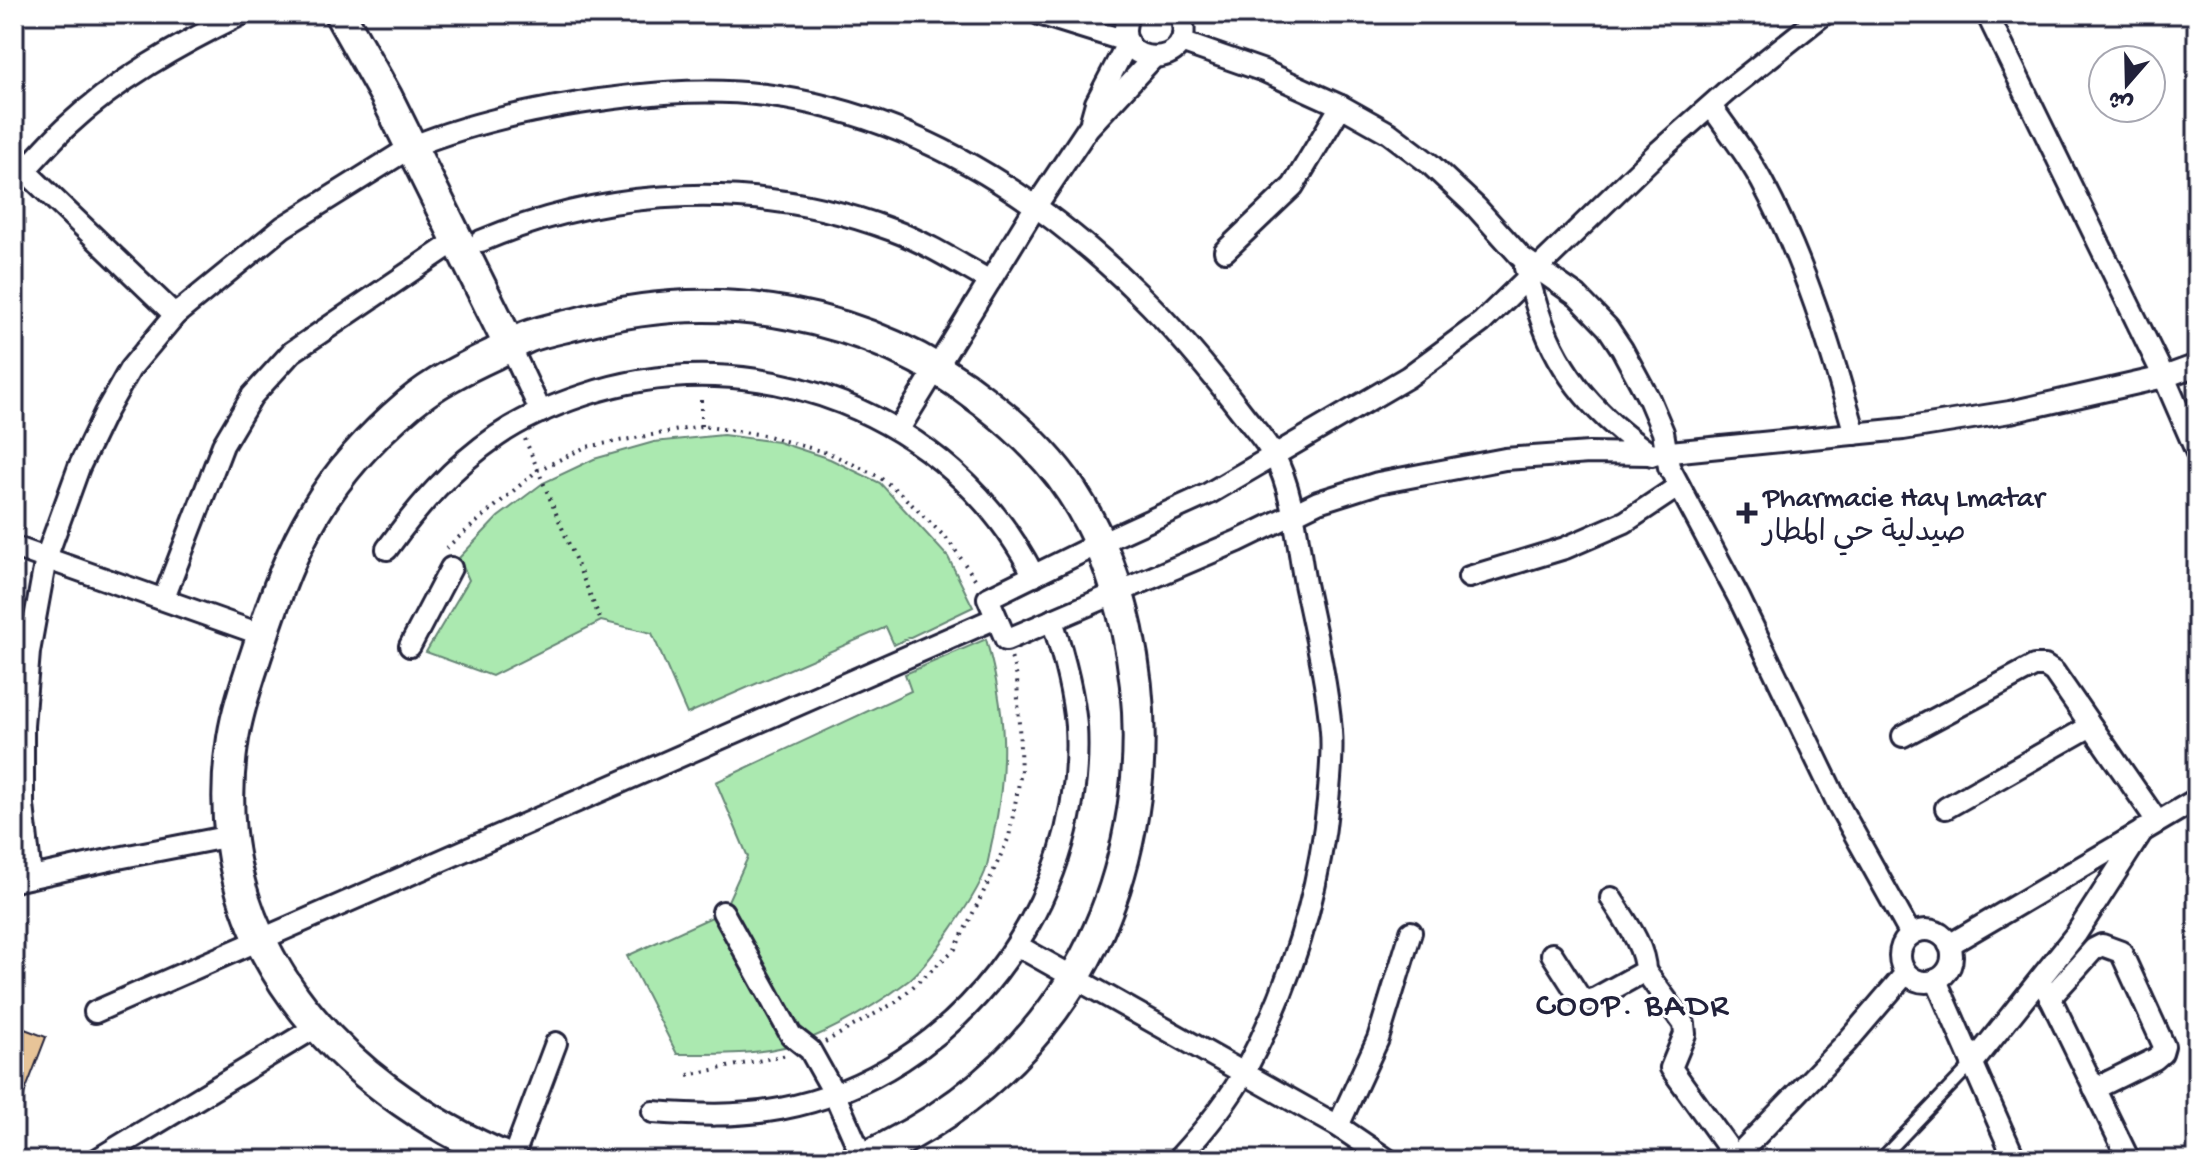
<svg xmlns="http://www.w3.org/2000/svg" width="2211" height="1174" viewBox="0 0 2211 1174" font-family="'Gochi Hand','Playpen Sans Arabic',sans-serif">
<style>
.green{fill:#abe9b0;stroke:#668676;stroke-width:2}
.building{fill:#e7c498;stroke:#22223b;stroke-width:2}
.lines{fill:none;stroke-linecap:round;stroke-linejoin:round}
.lane-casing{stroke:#22223b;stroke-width:16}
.street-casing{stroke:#22223b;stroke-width:26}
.secondary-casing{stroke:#22223b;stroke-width:36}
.path{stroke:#22223b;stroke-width:4;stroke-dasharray:2 6;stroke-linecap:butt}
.lane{stroke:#fff;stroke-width:10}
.street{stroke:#fff;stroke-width:20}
.secondary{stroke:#fff;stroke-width:30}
.poi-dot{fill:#22223b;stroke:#fff;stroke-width:3}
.labels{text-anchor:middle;stroke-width:6;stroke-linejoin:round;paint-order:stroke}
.poi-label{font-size:30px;fill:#22223b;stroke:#fff;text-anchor:start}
.quarter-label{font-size:34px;letter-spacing:2px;fill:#22223b;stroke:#fff}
</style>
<rect width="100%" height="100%" fill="#fff"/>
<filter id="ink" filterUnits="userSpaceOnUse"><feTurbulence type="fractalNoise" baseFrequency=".0125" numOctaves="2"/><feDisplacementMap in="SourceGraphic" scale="16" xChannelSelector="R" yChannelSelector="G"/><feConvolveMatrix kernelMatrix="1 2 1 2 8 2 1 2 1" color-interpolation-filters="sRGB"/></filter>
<g filter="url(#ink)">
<!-- green -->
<g class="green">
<path d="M 723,435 L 778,442 L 830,459 L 880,483 L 948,557 L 973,607 L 894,645 L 886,627 L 687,714 L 652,633 L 601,621 L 492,676 L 426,652 L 469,580 L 459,558 L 498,517 L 543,483 L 594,459 L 654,442 Z"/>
<path d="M 986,639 C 1006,711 1009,764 993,837 C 990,848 989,861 985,872 C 975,897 929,965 908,981 C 879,1003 842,1025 809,1039 C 769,1056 719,1054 677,1054 L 627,956 L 723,912 L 748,857 L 716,782 L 911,691 L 905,674 Z"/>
</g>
<!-- building -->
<path class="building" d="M 14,1025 L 46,1037 L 14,1120 Z"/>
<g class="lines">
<!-- lane casing -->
<g class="lane-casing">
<path id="lane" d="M 1880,1160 L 1972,1064"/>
</g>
<!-- street casing -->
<g class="street-casing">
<g id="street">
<path d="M 1039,14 L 1126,41"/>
<path d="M 1129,14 C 1104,70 1203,72 1180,14"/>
<path d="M 1824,14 L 1727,91 L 1657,153 L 1482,322 L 1408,377 L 1208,494 L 1098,544 L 988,598 L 1006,640 L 1238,541 L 1318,502 L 1378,483 L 1505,459 L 1589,453 L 1650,454 L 1903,429 L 2010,412 L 2164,377 L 2197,365"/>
<path d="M 1987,14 L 2164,377 L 2197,453"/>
<path d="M 1181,42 L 1264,71 L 1341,106 L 1389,133 L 1430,164 L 1476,207 L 1521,257 L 1577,296 L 1608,328 L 1622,349 L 1649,399 L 1663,432 L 1669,467 L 1739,598 L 1839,806 L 1911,935"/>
<path d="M 1711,106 C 1728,131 1748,155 1762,182 C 1805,262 1830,346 1855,434"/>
<path d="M 1091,121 L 1096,103 L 1128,42"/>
<path d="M 25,171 L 175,315"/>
<path d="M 14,182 C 31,164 47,145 65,128 C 116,80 180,44 242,14"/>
<path d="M 481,241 C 612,186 759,180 892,230 C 927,243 958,263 990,281"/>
<path d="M 1225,251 L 1293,186 L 1341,106"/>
<path d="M 1525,268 C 1531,284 1534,300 1540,316 C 1560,377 1600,419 1652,455"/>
<path d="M 510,346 L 541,412"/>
<path d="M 899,429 L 1036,206 L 1088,128 L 1153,58"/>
<path d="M 14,547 L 263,635"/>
<path d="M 387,549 C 419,505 452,467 497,436 C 523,418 554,405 584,395 C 755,337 952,414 1034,576"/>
<path d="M 1469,577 L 1565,548 L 1625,522 L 1679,486"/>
<path d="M 164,598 L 223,445 L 252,396 L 292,352 L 457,240"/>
<path d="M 410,646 L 451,568"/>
<path d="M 1903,736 L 2034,666 L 2045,666 L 2054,672 L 2157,821"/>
<path d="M 1946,808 L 2091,726"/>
<path d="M 31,877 L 23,805 L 23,726 L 29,652 L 46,558 L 79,467 L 105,413 L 130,369 L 175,315 L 283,227 L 411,147 C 462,126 518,113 573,104 C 636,94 701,87 765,95 C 911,114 1036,193 1139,294 C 1177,331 1210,371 1243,414 C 1253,427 1266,441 1274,456 C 1293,488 1298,546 1305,584 C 1315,631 1327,683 1331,731 C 1333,754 1330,778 1328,801 C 1319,895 1290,986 1246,1069 C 1229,1101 1202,1133 1177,1160"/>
<path d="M 14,881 L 118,858 L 231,836"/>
<path d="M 723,912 L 791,1035 L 810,1050 L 834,1093 L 863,1159"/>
<circle cx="1926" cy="956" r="26"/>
<path d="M 1949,945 L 2197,799"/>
<path d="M 1018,946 L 1338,1126 L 1388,1160"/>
<path d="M 1552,954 L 1579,996 L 1586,1001 L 1596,998 L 1645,971 C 1645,946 1624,919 1611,898"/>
<path d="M 1645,971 L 1684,1024 L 1685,1034 L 1671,1068 L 1735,1157"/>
<path d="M 1936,980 L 2015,1160"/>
<path d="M 2046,989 L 2129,1160"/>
<path d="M 2050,998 L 2094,949 L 2102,945 L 2121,952 L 2164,1046 L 2162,1053 L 2155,1059 L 2094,1089"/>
<path d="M 95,1012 L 996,618"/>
<path d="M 1972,1064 L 2076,934 L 2143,830"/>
<path d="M 653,1112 C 696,1115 737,1117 780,1109 C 956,1076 1086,903 1076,726 C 1073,689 1063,654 1052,620"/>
<path d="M 1338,1126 L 1378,1039 L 1411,932"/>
<path d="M 96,1160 L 316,1027"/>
<path d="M 512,1160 L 556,1043"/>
<path d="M 1733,1160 L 1846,1043 L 1906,973"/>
</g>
</g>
<!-- secondary casing -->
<g class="secondary-casing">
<g id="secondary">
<path d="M 340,14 L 386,96 L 510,346"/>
<path d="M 510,1160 C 336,1086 201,940 233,738 C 238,706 250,674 260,643 C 293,540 324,476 409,404 C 434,383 464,368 494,354 C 505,348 516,342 527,337 C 542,331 559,328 575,324 C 717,284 870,311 986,403 C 1018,428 1050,458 1072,492 C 1124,571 1145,685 1137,778 C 1120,957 1023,1088 860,1160"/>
</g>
</g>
<!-- path -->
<g class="path">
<path d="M 701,426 L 701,397"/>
<path d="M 525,439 L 601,621"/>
<path d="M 446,548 L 538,470 L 586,447 L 701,426 L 764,435 L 831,454 L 878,476 L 901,494 L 948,540 L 978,583"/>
<path d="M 825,1042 L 896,1002 L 955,949 L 990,879 L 1009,837 L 1021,772 L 1017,677 L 1011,657"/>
<path d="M 688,1075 L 787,1055"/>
</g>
<!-- lane -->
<use href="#lane" class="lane"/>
<!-- street -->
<use href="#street" class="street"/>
<!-- secondary -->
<use href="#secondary" class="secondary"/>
</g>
</g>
<!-- markers -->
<path class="poi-dot" d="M1743 501h8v8h8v8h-8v8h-8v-8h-8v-8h8z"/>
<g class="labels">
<!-- poi labels -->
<g class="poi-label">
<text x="1763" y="506">Pharmacie Hay Lmatar<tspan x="1763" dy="34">صيدلية حي المطار</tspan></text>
</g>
<!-- quarter labels -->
<g class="quarter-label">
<text x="1633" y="1014">COOP. BADR</text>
</g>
</g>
<!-- margin -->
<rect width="2211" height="1174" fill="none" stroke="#fff" stroke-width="48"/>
<rect x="24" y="24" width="2163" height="1126" fill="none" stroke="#22223b" stroke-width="3" filter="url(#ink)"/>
<!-- north arrow -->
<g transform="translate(2127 84) rotate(200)"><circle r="38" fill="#ffffff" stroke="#a7a7b1" stroke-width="2"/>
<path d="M0-6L14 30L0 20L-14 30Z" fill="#22223b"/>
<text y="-12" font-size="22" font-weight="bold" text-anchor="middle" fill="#22223b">ش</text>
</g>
</svg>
